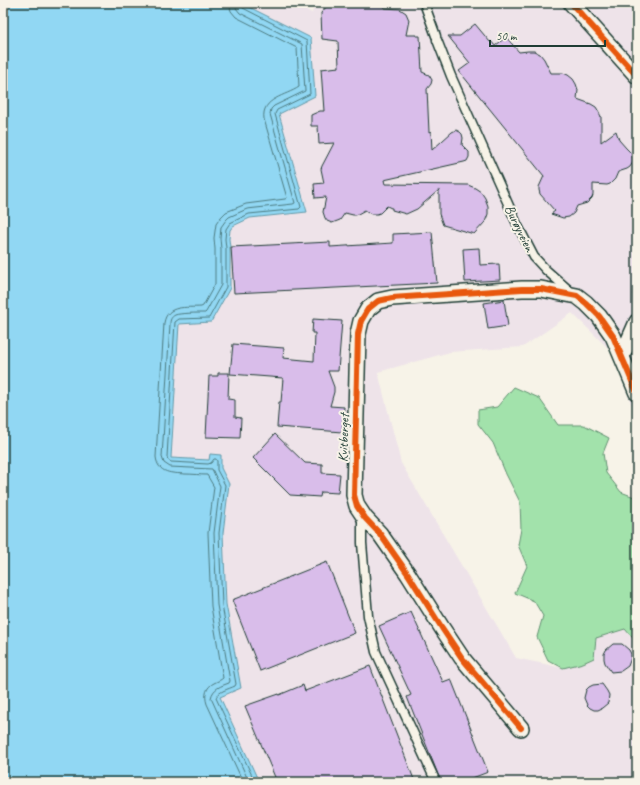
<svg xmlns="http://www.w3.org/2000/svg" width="640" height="785" viewBox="0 0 640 785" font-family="Caveat,sans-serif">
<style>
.built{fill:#eee3e9}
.green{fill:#a2e2ab;stroke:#609070}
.water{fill:#91d7f3;stroke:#6399a7}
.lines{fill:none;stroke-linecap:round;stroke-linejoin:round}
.shore{stroke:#4d7b80;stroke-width:1}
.building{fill:#d9bdea;stroke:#1f3d34}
.lane-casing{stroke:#1f3d34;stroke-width:11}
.street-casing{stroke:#1f3d34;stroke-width:18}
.lane{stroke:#f7f3e8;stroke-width:8}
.street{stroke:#f7f3e8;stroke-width:15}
.cycleway-casing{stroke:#f7f3e8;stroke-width:8}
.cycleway{stroke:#e8590c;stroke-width:6}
.labels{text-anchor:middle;stroke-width:4;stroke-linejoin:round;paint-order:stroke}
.street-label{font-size:14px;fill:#1f3d34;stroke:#f7f3e8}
</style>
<rect width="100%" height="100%" fill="#f7f3e8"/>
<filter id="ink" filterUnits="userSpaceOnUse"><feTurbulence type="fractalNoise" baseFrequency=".025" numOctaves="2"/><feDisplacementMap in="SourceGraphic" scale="8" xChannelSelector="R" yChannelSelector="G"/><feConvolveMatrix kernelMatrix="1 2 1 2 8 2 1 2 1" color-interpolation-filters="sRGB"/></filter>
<g filter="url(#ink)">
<!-- built -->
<path class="built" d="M 241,3 L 292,3 L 312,13 L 315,3 L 637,3 L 637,419 L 611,351 L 572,313 L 523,347 L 450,352 L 378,372 L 401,463 L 516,658 L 563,668 L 594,658 L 596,638 L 626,629 L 637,643 L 637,782 L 259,782 L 220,697 L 241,688 L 226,604 L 223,533 L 229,484 L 221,468 L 209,460 L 171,458 L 179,323 L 211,322 L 230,288 L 230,247 L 229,239 L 230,230 L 233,226 L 250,218 L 307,212 L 279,114 L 311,38 Z"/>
<!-- green -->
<path class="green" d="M 514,387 L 539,398 L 558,425 L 584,425 L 609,438 L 603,453 L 606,473 L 621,492 L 637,498 L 637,643 L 625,629 L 596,638 L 594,658 L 583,663 L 563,668 L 548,660 L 537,637 L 543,616 L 534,601 L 515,593 L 527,566 L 518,545 L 521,529 L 520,502 L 506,474 L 493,443 L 478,424 L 478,410 L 497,407 Z"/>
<!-- water -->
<path class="water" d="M 3,3 L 241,3 L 311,38 L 315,96 L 279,114 L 307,212 L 250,218 L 233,226 L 230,230 L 229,239 L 230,247 L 230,288 L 211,322 L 179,324 L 171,458 L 209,460 L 210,454 L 221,455 L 221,468 L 229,484 L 223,533 L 226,604 L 241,688 L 220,697 L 259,782 L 3,782 Z"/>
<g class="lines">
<!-- shore -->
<g class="shore">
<path d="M 229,3 L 231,11 L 236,17 L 297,48 L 299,87 C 286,96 261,98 264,119 L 287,198 L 285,199 L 246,204 L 226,212 L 221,217 L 216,224 L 214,238 L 215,249 L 215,284 L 203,306 L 201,307 C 186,308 167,304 164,323 L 156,457 C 158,474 172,473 185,474 C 193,474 200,475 207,475 L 214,487 L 208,533 L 211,606 L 223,678 C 221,680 218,681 214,683 C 206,687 204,695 207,704 L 243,782"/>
<path d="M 235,3 L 236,8 L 240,13 L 302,44 L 305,91 L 274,106 L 271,109 L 270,114 L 295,203 L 293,204 L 247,209 L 229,217 L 226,220 L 221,227 L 220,238 L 221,249 L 221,285 L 206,312 L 205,313 C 198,313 180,313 175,315 C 171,317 170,320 170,324 L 162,457 L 164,463 L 170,467 L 212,469 L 220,486 L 214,533 L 217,605 L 230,681 L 229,683 C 221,686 213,688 211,698 L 249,782"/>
<path d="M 240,3 L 241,6 L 243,8 L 307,41 L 310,94 L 277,110 L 275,114 L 301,207 L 299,209 L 249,214 L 230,223 L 226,229 L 225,239 L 226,248 L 226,287 L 209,318 L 179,319 L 175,322 L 167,457 L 168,460 L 171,462 L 208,464 L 211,463 L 214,459 L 216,459 L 217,461 L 217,470 L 225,485 L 219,533 L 222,605 L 236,684 L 235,686 C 229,689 218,691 216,698 L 255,782"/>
</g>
</g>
<!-- building -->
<g class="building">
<path d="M 335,3 L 384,3 L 384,8 L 400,9 L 406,13 L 409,20 L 406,35 L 416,35 L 416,36 L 420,36 L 422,72 L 429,75 L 432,80 L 431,84 L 427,89 L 429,132 L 431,131 L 432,150 L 452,132 L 456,130 L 460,132 L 462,134 L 463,138 L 462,145 L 469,152 L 469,157 L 467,161 L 464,162 L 384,180 L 385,184 L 468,185 L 475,188 L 481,192 L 485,198 L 488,206 L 488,214 L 485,222 L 474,234 L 443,225 L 439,214 L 439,190 L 417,209 L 406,214 L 392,210 L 392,208 L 391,208 L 387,206 L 380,213 L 377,214 L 371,214 L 365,210 L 356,215 L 353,215 L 345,213 L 340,220 L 332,223 L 327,221 L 325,218 L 323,212 L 326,197 L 315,198 L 314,184 L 324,183 L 321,169 L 322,166 L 334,143 L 319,144 L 318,126 L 311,126 L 311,115 L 320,111 L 324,111 L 321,69 L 339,67 L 338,41 L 322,39 L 321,13 L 327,6 L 335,5 Z"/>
<path d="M 475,24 L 490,42 L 491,41 L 495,46 L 506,37 L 519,52 L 528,51 L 534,51 L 540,54 L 544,59 L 551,73 L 563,73 L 568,75 L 573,79 L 576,84 L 578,90 L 577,99 L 591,104 L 596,107 L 599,112 L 601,117 L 601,142 L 616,131 L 619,140 L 626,148 L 632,154 L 634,161 L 630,167 L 627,169 L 618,172 L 615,179 L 610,184 L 607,185 L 593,184 L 593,195 L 592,198 L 587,203 L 577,206 L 574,213 L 569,217 L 563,218 L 551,214 L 555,211 L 554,210 L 540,194 L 539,190 L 539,187 L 544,176 L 459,71 L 470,63 L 448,36 L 460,36 Z"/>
<path d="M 432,232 L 437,283 L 234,293 L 231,247 L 330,242 L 330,247 L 393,243 L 393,234 Z"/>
<path d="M 479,248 L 480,265 L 499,264 L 500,280 L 465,282 L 463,249 Z"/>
<path d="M 504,300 L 508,326 L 488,329 L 484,303 Z"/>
<path d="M 313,319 L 342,321 L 338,371 L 328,371 L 334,387 L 334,392 L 330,406 L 344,407 L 342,432 L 277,427 L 279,402 L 281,402 L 283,378 L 230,374 L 233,344 L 284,348 L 283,358 L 314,361 L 315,333 L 312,333 Z"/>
<path d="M 218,373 L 229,373 L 228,399 L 235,400 L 235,417 L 241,418 L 240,438 L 206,437 L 209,376 L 218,376 Z"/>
<path d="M 275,434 L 305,463 L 322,464 L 322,473 L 340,474 L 338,493 L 321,492 L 320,497 L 290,495 L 253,458 Z"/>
<path d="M 327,562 L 355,633 L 260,671 L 232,600 Z"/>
<path d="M 411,612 L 443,682 L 451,679 L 488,772 L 462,782 L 441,782 L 407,697 L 411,695 L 379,626 Z"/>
<path d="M 613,644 L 622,644 L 629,650 L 631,654 L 631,658 L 628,666 L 621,671 L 611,672 L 605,663 L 604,659 L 604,654 L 606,650 Z"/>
<path d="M 370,666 L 415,782 L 277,782 L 245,706 L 279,694 L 279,695 L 303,685 L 305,691 Z"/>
<path d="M 602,684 L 607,691 L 609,695 L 608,703 L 602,708 L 598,710 L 594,710 L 590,708 L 587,705 L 584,698 L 586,690 L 589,687 L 593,685 Z"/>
</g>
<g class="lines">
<!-- lane casing -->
<g class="lane-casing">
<g id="lane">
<path d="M 424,3 L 436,36"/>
<path d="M 437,40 L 451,76 L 517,224 L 534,257 L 546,270 L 571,292"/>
<path d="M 362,515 L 362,543 L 368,616 L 376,652 L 436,782"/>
</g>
</g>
<!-- street casing -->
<g class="street-casing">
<g id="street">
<path d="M 571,3 L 637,76"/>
<path d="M 622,356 L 637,322"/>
<path d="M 521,728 L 462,658 L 442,628 L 408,574 L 380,534 L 365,518 L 357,506 L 354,495 L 358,334 L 361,321 L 368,309 L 378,301 L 392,298 L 522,289 L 541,289 L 577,296 L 586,303 L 599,316 L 613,336 L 637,393"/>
</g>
</g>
<!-- lane -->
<use href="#lane" class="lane"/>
<!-- street -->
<use href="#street" class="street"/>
<!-- cycleway casing -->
<g class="cycleway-casing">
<g id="cycleway">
<path d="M 571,3 L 637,76"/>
<path d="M 521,728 L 462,658 L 442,628 L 408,574 L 380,534 L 365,518 L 357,506 L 354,495 L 358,334 L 361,321 L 368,309 L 378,301 L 392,298 L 522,289 L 541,289 L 577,296 L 586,303 L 599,316 L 613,336 L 637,393"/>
</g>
</g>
<!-- cycleway -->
<use href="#cycleway" class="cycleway"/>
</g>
</g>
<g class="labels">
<!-- street labels -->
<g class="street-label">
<text transform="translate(520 228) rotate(64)" y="5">Burøyveien</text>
<text transform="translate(343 438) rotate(-88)" y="5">Kvitberget</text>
</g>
</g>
<!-- margin -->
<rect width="640" height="785" fill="none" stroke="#f7f3e8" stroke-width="16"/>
<rect x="8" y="8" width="624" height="769" fill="none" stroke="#1f3d34" stroke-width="1.5" filter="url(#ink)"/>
<!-- scale -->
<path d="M490 40v6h115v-6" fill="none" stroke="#1f3d34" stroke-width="2"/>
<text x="496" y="40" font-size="12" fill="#1f3d34" stroke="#f7f3e8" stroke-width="3" paint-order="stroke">50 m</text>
</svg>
